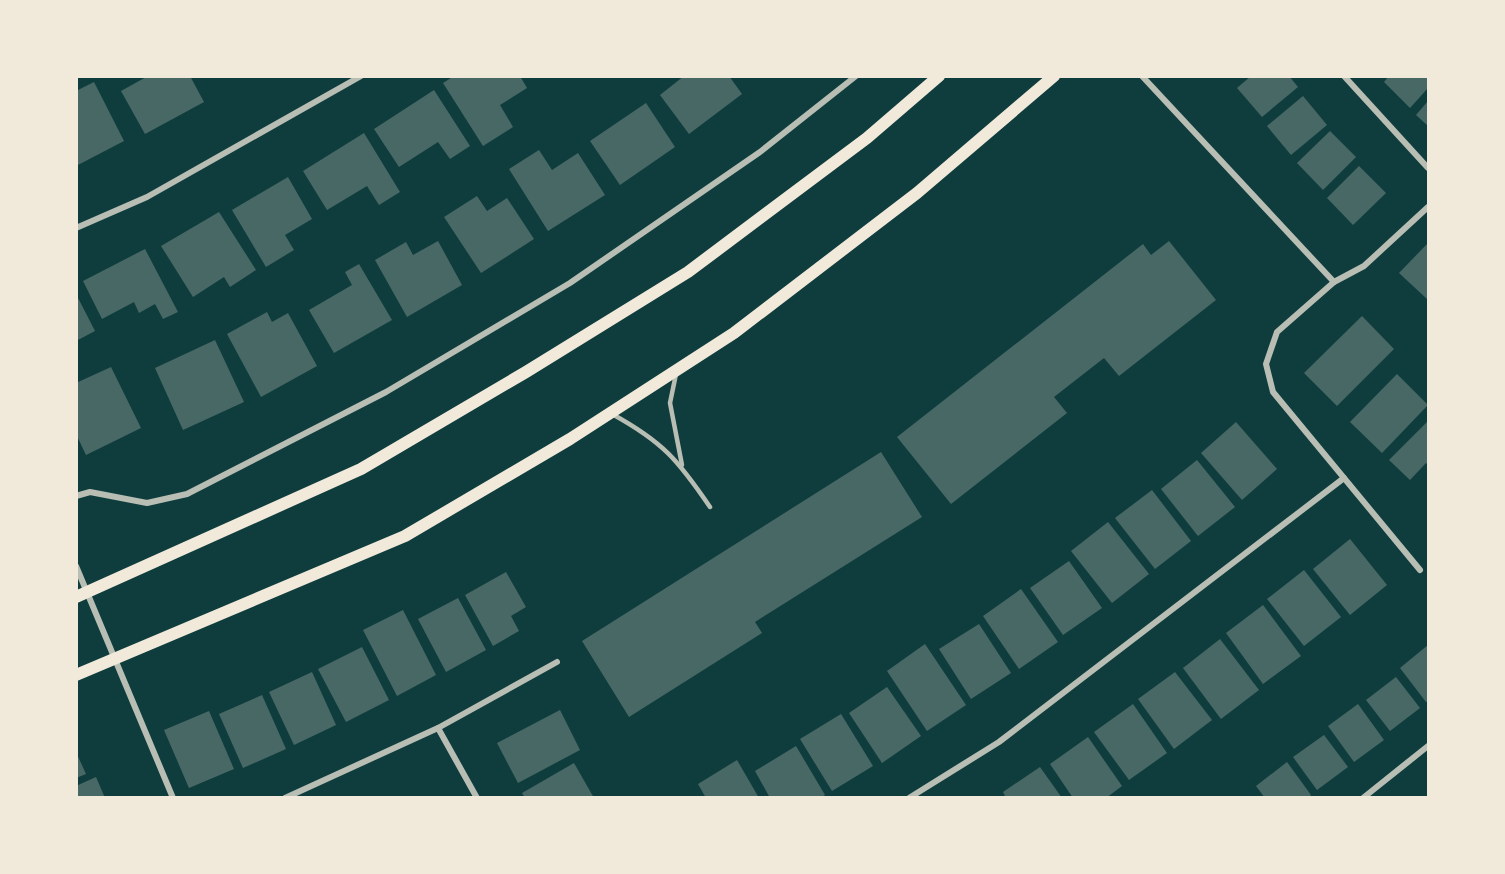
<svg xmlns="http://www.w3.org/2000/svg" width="1505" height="874" viewBox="0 0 1505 874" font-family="Manrope,sans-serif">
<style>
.building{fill:#486865}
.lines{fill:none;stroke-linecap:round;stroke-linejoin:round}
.service{stroke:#b8beb3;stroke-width:4.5}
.minor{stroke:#b8beb3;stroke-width:6}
.secondary{stroke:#f1e9da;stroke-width:12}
</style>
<rect width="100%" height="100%" fill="#0f3d3e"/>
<!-- building -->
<g class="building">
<path d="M 148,76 L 190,76 L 204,102 L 145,134 L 121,91 Z"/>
<path d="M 454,76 L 520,76 L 527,88 L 500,105 L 513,127 L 483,146 L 443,83 Z"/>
<path d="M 684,76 L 729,76 L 742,94 L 689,134 L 660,95 Z"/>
<path d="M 1251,76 L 1289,76 L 1298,87 L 1262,117 L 1237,88 Z"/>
<path d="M 1389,76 L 1428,76 L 1428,88 L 1410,108 L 1384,82 Z"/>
<path d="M 94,82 L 124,141 L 76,166 L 76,91 Z"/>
<path d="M 434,90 L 470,146 L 450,159 L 438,142 L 399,167 L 374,129 Z"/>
<path d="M 1303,96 L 1327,125 L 1291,155 L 1267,126 Z"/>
<path d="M 1428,101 L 1428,126 L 1416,115 Z"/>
<path d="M 646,103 L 675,147 L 620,185 L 590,141 Z"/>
<path d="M 1330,131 L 1356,157 L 1323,190 L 1297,163 Z"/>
<path d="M 364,133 L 400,192 L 379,205 L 367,186 L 327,210 L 303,171 Z"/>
<path d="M 539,150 L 552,170 L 578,153 L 605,195 L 548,231 L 509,169 Z"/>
<path d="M 1359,166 L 1386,193 L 1353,225 L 1327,198 Z"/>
<path d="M 288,177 L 312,219 L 285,235 L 294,250 L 266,267 L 232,210 Z"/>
<path d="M 477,196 L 487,211 L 507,198 L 534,239 L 481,273 L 444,217 Z"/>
<path d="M 219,212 L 256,270 L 230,287 L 224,277 L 193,297 L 161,246 Z"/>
<path d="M 438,241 L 462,285 L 407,317 L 375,260 L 406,242 L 413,255 Z"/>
<path d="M 1169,241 L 1216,300 L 1119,376 L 1104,358 L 1054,397 L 1067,413 L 951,504 L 897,437 L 1143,244 L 1151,255 Z"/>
<path d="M 1428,243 L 1428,298 L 1427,299 L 1399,273 Z"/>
<path d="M 145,249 L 178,312 L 163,319 L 155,304 L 139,313 L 134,302 L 102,319 L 83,281 Z"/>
<path d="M 359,264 L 392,320 L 334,353 L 309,310 L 352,285 L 345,272 Z"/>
<path d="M 76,294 L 95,331 L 76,341 Z"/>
<path d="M 267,312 L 272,322 L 288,313 L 317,366 L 261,397 L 227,334 Z"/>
<path d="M 1362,316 L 1394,349 L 1337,406 L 1304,373 Z"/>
<path d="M 215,340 L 244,402 L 183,430 L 155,368 Z"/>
<path d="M 111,367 L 141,428 L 86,455 L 76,434 L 76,383 Z"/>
<path d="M 1397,374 L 1428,405 L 1382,453 L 1350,422 Z"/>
<path d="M 1428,421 L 1428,465 L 1426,463 L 1410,480 L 1389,460 Z"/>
<path d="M 1236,422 L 1277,469 L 1242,500 L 1201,453 Z"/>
<path d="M 881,452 L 922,517 L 755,622 L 762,633 L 629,717 L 582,641 Z"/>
<path d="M 1197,460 L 1235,507 L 1198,536 L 1161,489 Z"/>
<path d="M 1152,490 L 1191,541 L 1155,569 L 1115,518 Z"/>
<path d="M 1108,522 L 1149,574 L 1112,603 L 1071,551 Z"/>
<path d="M 1350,539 L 1387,585 L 1350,615 L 1313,569 Z"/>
<path d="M 1069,561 L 1102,608 L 1063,635 L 1030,588 Z"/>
<path d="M 1304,570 L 1341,617 L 1304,646 L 1267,599 Z"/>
<path d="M 506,572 L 526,607 L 511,616 L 519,631 L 493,646 L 465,595 Z"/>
<path d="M 1021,589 L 1058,642 L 1019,669 L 983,616 Z"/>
<path d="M 458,598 L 486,650 L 446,672 L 418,619 Z"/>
<path d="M 1263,605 L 1301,656 L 1263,684 L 1226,633 Z"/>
<path d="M 403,610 L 436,675 L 397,696 L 363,630 Z"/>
<path d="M 979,624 L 1011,673 L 971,699 L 939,649 Z"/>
<path d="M 1220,639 L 1259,690 L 1221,719 L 1183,668 Z"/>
<path d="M 925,644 L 966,705 L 927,731 L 887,671 Z"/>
<path d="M 1428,645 L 1428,701 L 1426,702 L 1400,668 Z"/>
<path d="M 362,647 L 389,700 L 346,722 L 318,669 Z"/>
<path d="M 312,672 L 336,725 L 294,745 L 269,692 Z"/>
<path d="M 1175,672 L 1212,720 L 1174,749 L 1138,699 Z"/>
<path d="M 1396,677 L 1420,708 L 1390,731 L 1366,700 Z"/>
<path d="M 887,687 L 921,736 L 882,763 L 849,713 Z"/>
<path d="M 262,695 L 286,749 L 243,768 L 219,714 Z"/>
<path d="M 1133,704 L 1167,753 L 1129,780 L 1094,732 Z"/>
<path d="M 1358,704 L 1384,740 L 1354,762 L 1328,726 Z"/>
<path d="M 560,710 L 580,750 L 518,783 L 497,743 Z"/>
<path d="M 209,711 L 234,769 L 189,788 L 164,730 Z"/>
<path d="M 841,714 L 873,766 L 832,791 L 800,739 Z"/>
<path d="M 1324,735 L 1348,767 L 1317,790 L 1293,757 Z"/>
<path d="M 1088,737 L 1122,786 L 1106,798 L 1073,798 L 1050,764 Z"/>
<path d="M 796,746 L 825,795 L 820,798 L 770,798 L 755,771 Z"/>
<path d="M 76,752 L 86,774 L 76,778 Z"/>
<path d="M 737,760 L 759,798 L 706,798 L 698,784 Z"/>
<path d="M 1287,762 L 1311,795 L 1308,798 L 1265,798 L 1256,786 Z"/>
<path d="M 574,763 L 594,798 L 525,798 L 522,793 Z"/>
<path d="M 1040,767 L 1062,798 L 1006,798 L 1003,792 Z"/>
<path d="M 96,777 L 105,798 L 76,798 L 76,786 Z"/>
</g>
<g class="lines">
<!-- service -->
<g class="service">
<path d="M 676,374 L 670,403 L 682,465"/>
<path d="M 612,414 C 663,442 678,460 710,507"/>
</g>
<!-- minor -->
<g class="minor">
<path d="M 1142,76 L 1334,282"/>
<path d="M 1344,76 L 1428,168"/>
<path d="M 76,228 L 147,197 L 361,76"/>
<path d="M 76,496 L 90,492 L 147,503 L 187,494 L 386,392 L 570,283 L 760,152 L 856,76"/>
<path d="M 76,566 L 173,798"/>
<path d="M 1420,570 L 1273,392 L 1266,364 L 1277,332 L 1334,282 L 1364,266 L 1428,207"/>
<path d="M 438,728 L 477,798"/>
<path d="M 285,798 L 438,728 L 557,662"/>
<path d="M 909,798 L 999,742 L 1344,478"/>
<path d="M 1363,798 L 1428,746"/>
</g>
<!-- secondary -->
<g class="secondary">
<path d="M 76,597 L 361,469 L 526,372 L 688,272 L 867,138 L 939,76"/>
<path d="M 76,675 L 405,536 L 570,439 L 734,333 L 917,193 L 1054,76"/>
</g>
</g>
<!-- border -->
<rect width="1505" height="874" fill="none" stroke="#f1e9da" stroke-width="156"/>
</svg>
